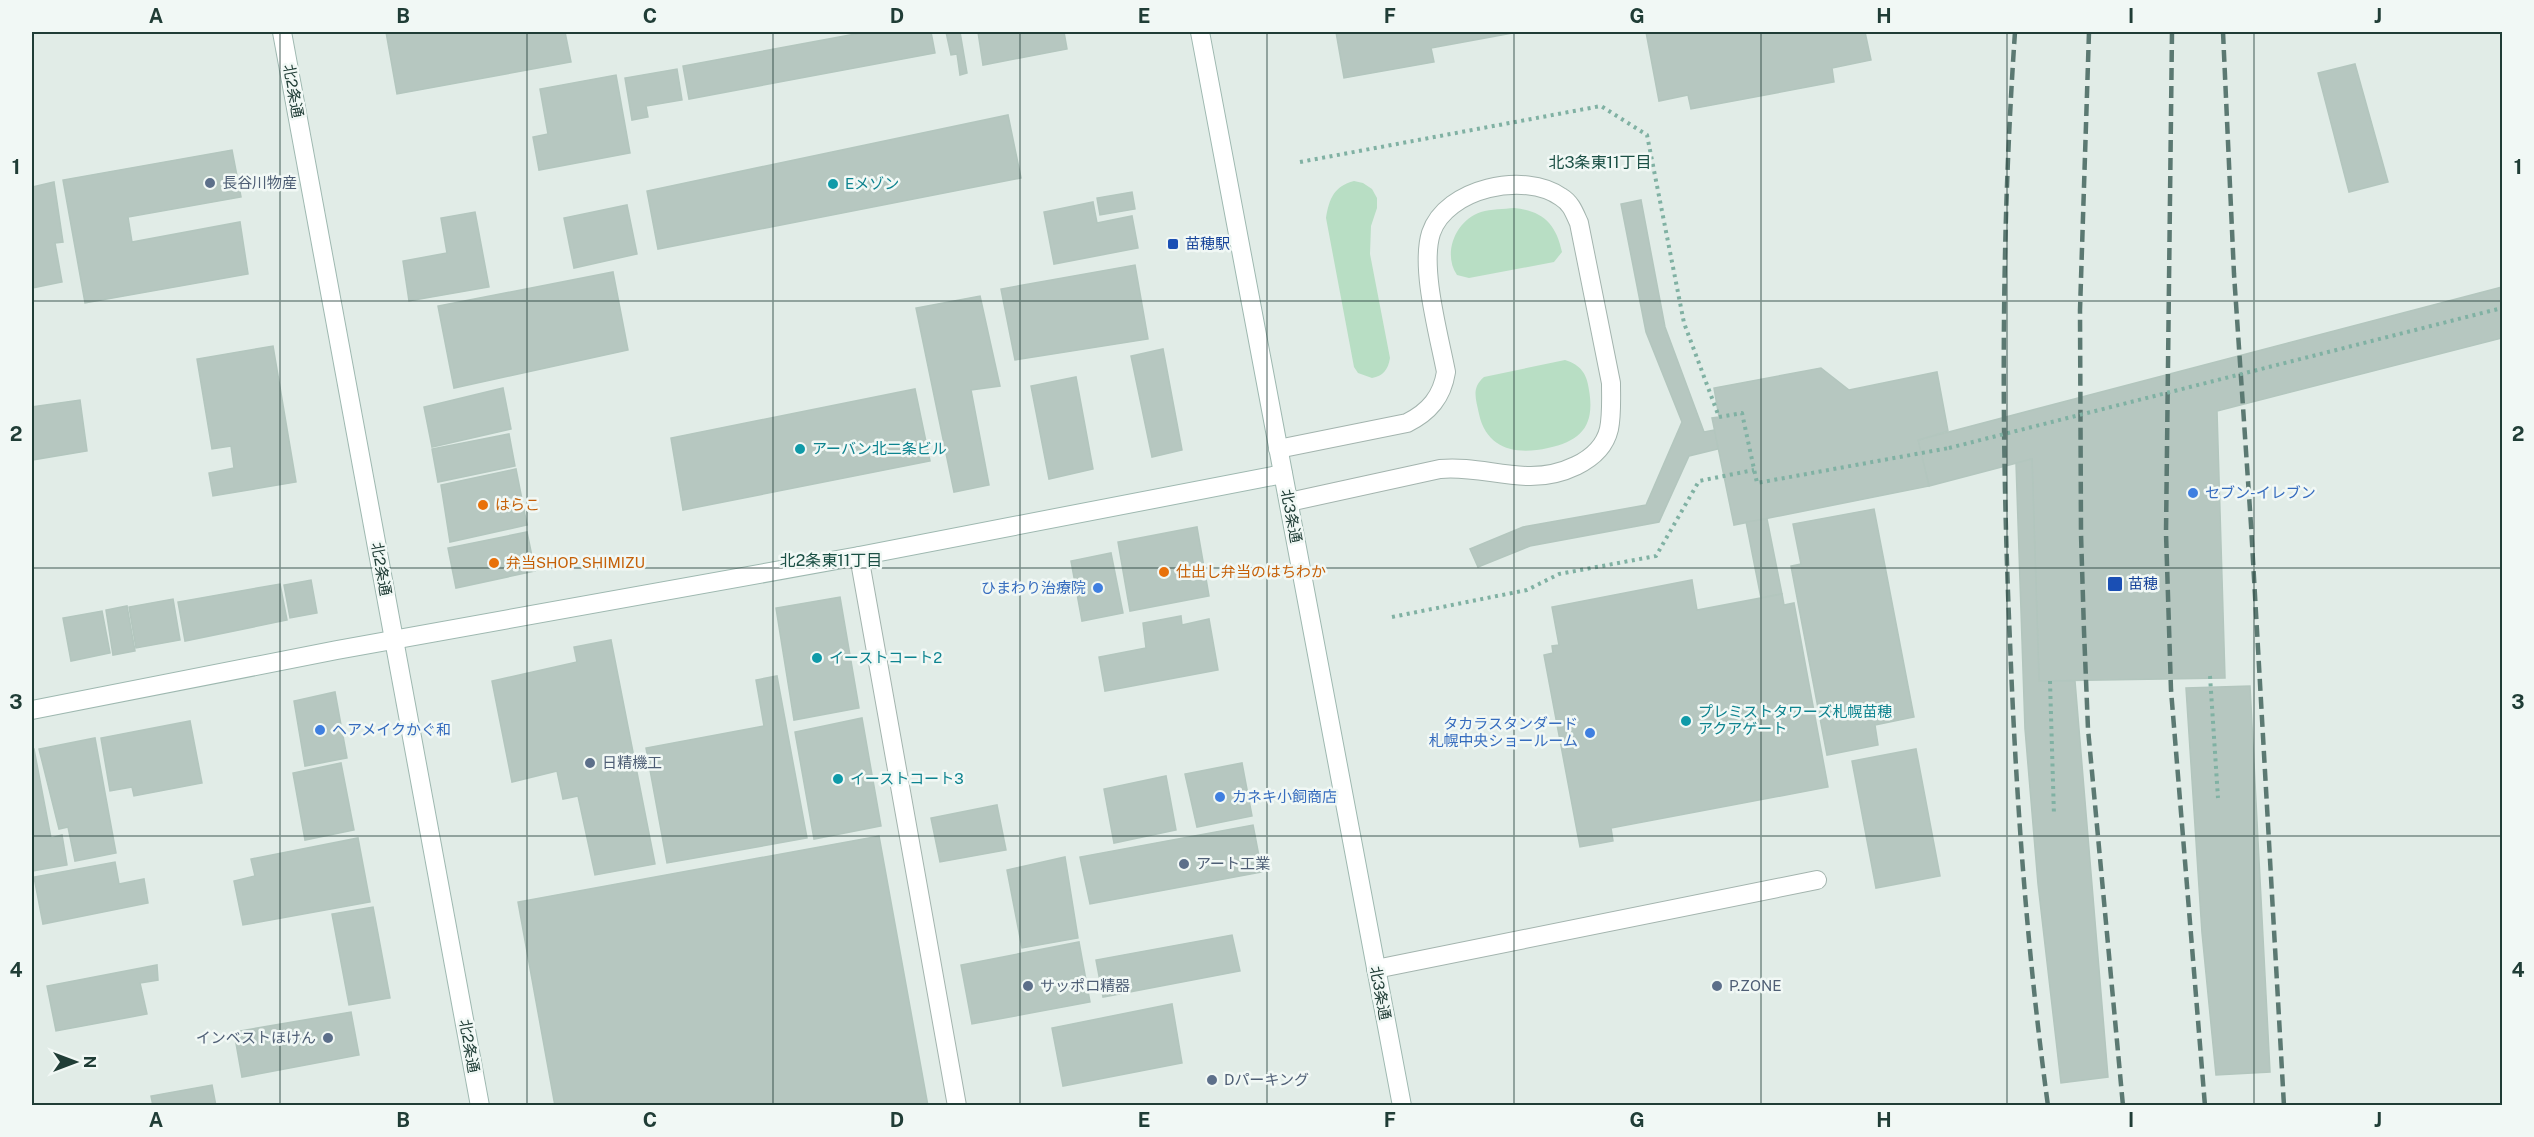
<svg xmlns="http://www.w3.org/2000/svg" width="2534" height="1137" viewBox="0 0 2534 1137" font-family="'Public Sans','Noto Sans JP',sans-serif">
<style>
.green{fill:#b8dec4}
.building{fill:#b6c7c0;stroke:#b3c6be;stroke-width:1.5}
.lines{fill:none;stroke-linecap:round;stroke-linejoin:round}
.lane-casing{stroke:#a3b4ae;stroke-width:20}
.street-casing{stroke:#a3b4ae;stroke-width:20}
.secondary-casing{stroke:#9eb8b0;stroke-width:20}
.path{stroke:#80b1a3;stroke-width:4;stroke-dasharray:3 4.5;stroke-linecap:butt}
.lane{stroke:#fff;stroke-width:18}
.street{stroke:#fff;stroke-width:18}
.secondary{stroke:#fff;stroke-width:18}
.rail{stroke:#5b7972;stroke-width:4.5;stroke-dasharray:12 6;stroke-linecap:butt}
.path-bridge{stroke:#80b1a3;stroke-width:4;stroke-dasharray:3 4.5;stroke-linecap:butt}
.grid{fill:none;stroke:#203d36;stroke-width:1.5;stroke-opacity:0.55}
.service-dot{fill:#5c6f8a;stroke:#f1f8f5;stroke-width:2}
.culture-dot{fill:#0f9aa8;stroke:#f1f8f5;stroke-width:2}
.transit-dot{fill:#1a4fb4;stroke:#f1f8f5;stroke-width:2}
.shop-dot{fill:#3f7fe0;stroke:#f1f8f5;stroke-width:2}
.food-dot{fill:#e8710a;stroke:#f1f8f5;stroke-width:2}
.labels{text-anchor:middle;stroke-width:5;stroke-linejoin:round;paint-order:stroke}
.street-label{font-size:15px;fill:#203d36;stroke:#f1f8f5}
.service-label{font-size:15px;fill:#4e5e75;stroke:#f1f8f5;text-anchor:start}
.culture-label{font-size:15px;fill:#0d838f;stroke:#f1f8f5;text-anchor:start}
.transit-label{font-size:15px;fill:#164399;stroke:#f1f8f5;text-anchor:start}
.shop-label{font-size:15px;fill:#366cbe;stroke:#f1f8f5;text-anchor:start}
.food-label{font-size:15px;fill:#c56008;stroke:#f1f8f5;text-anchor:start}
.neighbourhood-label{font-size:16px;fill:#1b5045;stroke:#f1f8f5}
.neatline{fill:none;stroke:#203d36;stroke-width:2}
.grid-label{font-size:20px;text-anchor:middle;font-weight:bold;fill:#203d36}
</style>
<rect width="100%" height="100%" fill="#e1ece7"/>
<!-- green -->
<g class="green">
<path d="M 1354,181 L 1363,183 L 1372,189 L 1377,198 L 1377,208 L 1371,226 L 1370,254 L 1390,358 C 1388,370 1383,376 1372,378 L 1358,373 L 1354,367 L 1326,218 C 1329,199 1334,186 1354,181 Z"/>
<path d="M 1514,208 C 1543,211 1556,224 1562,252 L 1554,262 L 1469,278 L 1457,275 C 1442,253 1456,220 1481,212 C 1491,209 1504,209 1514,208 Z"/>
<path d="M 1565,360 C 1581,365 1587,374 1589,390 C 1595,425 1582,441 1548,448 C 1517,455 1487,450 1479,414 C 1476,399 1471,388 1484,377 Z"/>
</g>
<!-- building -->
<g class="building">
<path d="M 386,32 L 565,32 L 571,62 L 397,94 Z"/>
<path d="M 866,32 L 931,32 L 935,53 L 689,99 L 683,66 Z"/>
<path d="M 946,32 L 960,32 L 967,73 L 960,75 L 957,54 L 951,55 Z"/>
<path d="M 978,32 L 1064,32 L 1067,49 L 983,65 Z"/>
<path d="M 1336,32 L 1518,32 L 1431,48 L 1434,62 L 1344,78 Z"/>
<path d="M 1646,32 L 1865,32 L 1871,60 L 1832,68 L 1834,82 L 1691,109 L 1688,95 L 1659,101 Z"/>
<path d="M 2355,64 L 2388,182 L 2349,192 L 2318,73 Z"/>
<path d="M 677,69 L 682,100 L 646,106 L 648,117 L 632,120 L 625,78 Z"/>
<path d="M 616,75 L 630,153 L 539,170 L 533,137 L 548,134 L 540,89 Z"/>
<path d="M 1008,115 L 1021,178 L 658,249 L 647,191 Z"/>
<path d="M 232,150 L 241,197 L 128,217 L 132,242 L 240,222 L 248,274 L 85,303 L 63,180 Z"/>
<path d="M 54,182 L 63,242 L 55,243 L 62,282 L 32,288 L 32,187 Z"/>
<path d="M 1132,192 L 1135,209 L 1100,215 L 1097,198 Z"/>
<path d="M 1641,200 L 1665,327 L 1704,432 L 1715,430 L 1718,449 L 1689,456 L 1659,522 L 1530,546 L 1478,567 L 1470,549 L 1523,527 L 1646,505 L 1682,422 L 1646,332 L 1621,204 Z"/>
<path d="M 1093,202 L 1097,223 L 1132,216 L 1138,248 L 1054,264 L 1044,212 Z"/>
<path d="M 627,205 L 637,254 L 574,268 L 564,218 Z"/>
<path d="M 475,212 L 489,287 L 409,301 L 403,261 L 447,253 L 441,218 Z"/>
<path d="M 1135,265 L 1148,339 L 1015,360 L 1001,289 Z"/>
<path d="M 613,272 L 628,350 L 454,388 L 438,306 Z"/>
<path d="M 2502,287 L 2502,338 L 2217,411 L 2225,678 L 2039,681 L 2032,459 L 1929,486 L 1918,440 Z"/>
<path d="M 980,296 L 1000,386 L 971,390 L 989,485 L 954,492 L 916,308 Z"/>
<path d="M 273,346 L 296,482 L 213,496 L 209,473 L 234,468 L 231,446 L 212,449 L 197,359 Z"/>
<path d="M 1163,349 L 1182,450 L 1152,457 L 1131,356 Z"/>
<path d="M 1821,368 L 1849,390 L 1937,372 L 1948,431 L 1918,440 L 1929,486 L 1734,525 L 1712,418 L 1719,417 L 1714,388 Z"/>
<path d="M 1076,377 L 1093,469 L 1049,479 L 1031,386 Z"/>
<path d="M 503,388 L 511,429 L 432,447 L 424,407 Z"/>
<path d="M 915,389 L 930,461 L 683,510 L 671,438 Z"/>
<path d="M 80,400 L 87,451 L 32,460 L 32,407 Z"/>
<path d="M 509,434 L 515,466 L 438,482 L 432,449 Z"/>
<path d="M 2032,459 L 2039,681 L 2075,681 L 2108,1077 L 2061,1083 L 2038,884 L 2025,729 L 2016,463 Z"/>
<path d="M 516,469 L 527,525 L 450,542 L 441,485 Z"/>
<path d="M 1874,509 L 1914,717 L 1875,725 L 1878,745 L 1827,755 L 1791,566 L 1801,564 L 1793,524 Z"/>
<path d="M 1767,519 L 1782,594 L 1761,598 L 1746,522 Z"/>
<path d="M 1197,527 L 1209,596 L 1130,611 L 1118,542 Z"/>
<path d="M 527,532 L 535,571 L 456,588 L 448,548 Z"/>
<path d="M 1111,553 L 1123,613 L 1082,621 L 1071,561 Z"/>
<path d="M 311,580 L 317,613 L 290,618 L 284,585 Z"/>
<path d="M 1692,580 L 1697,610 L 1782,594 L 1784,605 L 1794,603 L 1828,787 L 1611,828 L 1613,841 L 1580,847 L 1544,655 L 1553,653 L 1552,646 L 1559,645 L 1552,607 Z"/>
<path d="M 280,584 L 287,620 L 185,641 L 178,602 Z"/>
<path d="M 840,597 L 859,708 L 794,720 L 776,608 Z"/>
<path d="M 173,599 L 180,640 L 136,648 L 129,607 Z"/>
<path d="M 127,606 L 135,651 L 113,655 L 106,610 Z"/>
<path d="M 102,611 L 110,653 L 71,661 L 63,618 Z"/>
<path d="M 1181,616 L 1182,625 L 1209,619 L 1218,670 L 1105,691 L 1099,657 L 1146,648 L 1143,623 Z"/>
<path d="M 611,640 L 655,864 L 595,875 L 578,796 L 563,799 L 557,771 L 512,782 L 492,681 L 577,662 L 574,647 Z"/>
<path d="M 777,676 L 807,838 L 667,863 L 646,748 L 764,726 L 756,680 Z"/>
<path d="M 2250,686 L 2270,1072 L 2216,1075 L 2202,933 L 2186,688 Z"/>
<path d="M 335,692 L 347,758 L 305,766 L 294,701 Z"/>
<path d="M 862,718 L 881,826 L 814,839 L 795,732 Z"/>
<path d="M 190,721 L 202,783 L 134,796 L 132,787 L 110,791 L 101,738 Z"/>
<path d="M 95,738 L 116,853 L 75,861 L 68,827 L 59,829 L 39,749 Z"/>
<path d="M 32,749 L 34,749 L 51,838 L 62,835 L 67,865 L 32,871 Z"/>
<path d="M 1916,749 L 1940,876 L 1876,888 L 1852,761 Z"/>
<path d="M 341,763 L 354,830 L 305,840 L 293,773 Z"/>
<path d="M 1242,763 L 1252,816 L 1197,827 L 1185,774 Z"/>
<path d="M 1166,776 L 1176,830 L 1114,843 L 1104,789 Z"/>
<path d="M 997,805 L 1006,850 L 940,862 L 931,818 Z"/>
<path d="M 1253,825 L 1262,872 L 1090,904 L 1080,857 Z"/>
<path d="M 879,836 L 928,1106 L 555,1106 L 518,902 Z"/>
<path d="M 358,838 L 370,902 L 243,925 L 234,881 L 255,876 L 251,859 Z"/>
<path d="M 1065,857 L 1078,938 L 1022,948 L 1007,870 Z"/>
<path d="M 115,862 L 119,884 L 144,879 L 148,903 L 43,924 L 34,877 Z"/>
<path d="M 373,907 L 390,998 L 349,1005 L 332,914 Z"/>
<path d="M 1232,935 L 1240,971 L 1103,997 L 1096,960 Z"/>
<path d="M 1079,942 L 1090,1002 L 972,1024 L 961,965 Z"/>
<path d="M 157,965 L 158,980 L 140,983 L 147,1014 L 56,1031 L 47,986 Z"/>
<path d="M 1172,1004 L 1182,1063 L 1063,1086 L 1052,1028 Z"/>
<path d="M 351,1012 L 359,1055 L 242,1077 L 234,1032 Z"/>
<path d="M 212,1085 L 216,1106 L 153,1106 L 151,1096 Z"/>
</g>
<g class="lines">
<!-- lane casing -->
<g class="lane-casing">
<g id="lane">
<path d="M 1278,449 L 1407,423 C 1429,412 1442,397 1446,372 C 1439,335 1420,268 1431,233 C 1446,188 1525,171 1561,197 C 1571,203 1574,212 1579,223 L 1611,383 C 1611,398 1612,414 1609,429 C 1601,463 1557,477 1527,476 C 1497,475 1469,466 1440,469 L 1289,502"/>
<path d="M 1376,969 L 1817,880"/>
</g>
</g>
<!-- street casing -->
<g class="street-casing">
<path id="street" d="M 859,556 L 957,1106"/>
</g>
<!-- secondary casing -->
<g class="secondary-casing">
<g id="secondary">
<path d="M 282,32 L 480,1106"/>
<path d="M 1200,32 L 1402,1106"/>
<path d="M 32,710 L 337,650 L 859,556 L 1283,474"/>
</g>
</g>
<!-- path -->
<g class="path">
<path d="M 1300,162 L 1601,106 L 1647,135 L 1684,323 L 1719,417 L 1742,413 L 1757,483 L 1949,448"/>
<path d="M 1392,617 L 1527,590 L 1559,574 L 1656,556 L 1699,481 L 1754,470"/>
<path d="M 2210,676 L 2218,798"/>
<path d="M 2050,681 L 2054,816"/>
</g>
<!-- lane -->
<use href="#lane" class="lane"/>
<!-- street -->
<use href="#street" class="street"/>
<!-- secondary -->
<use href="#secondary" class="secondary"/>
<!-- rail -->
<g class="rail">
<path d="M 2015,32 C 2001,235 2001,438 2010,642 C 2016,797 2027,952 2048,1106"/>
<path d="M 2089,32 L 2080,310 L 2081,534 L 2084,631 L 2088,729 L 2123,1106"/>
<path d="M 2172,32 L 2166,533 L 2171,690 L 2205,1106"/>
<path d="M 2223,32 L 2234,274 L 2251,525 L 2284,1106"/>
</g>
<!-- path-bridge -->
<path class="path-bridge" d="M 1949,448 L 2502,308"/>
</g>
<!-- grid -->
<path class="grid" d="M 280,32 L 280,1106M 527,32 L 527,1106M 773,32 L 773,1106M 1020,32 L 1020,1106M 1267,32 L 1267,1106M 1514,32 L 1514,1106M 1761,32 L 1761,1106M 2007,32 L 2007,1106M 2254,32 L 2254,1106M 32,301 L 2502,301M 32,568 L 2502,568M 32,836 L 2502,836"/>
<!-- markers -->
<g class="service-dot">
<circle cx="210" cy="183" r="6"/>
<circle cx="590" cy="763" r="6"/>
<circle cx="1184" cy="864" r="6"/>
<circle cx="1028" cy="986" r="6"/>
<circle cx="1717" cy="986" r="6"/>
<circle cx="328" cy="1038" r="6"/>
<circle cx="1212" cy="1080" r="6"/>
</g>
<g class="culture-dot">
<circle cx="833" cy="184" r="6"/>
<circle cx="800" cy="449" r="6"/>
<circle cx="817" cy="658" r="6"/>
<circle cx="1686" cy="721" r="6"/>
<circle cx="838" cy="779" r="6"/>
</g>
<g class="transit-dot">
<rect x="1167" y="238" width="12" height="12" rx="3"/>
<rect x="2107" y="576" width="16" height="16" rx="3"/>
</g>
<g class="shop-dot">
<circle cx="2193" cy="493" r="6"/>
<circle cx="1098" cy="588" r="6"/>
<circle cx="320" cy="730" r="6"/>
<circle cx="1590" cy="733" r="6"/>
<circle cx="1220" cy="797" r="6"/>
</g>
<g class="food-dot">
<circle cx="483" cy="505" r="6"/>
<circle cx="494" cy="563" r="6"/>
<circle cx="1164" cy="572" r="6"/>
</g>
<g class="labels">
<!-- street labels -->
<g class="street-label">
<text transform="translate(293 91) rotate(80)" y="5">北2条通</text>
<text transform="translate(1291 516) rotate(79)" y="5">北3条通</text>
<text transform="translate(381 569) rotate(80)" y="5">北2条通</text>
<text transform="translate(1380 993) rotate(79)" y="5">北3条通</text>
<text transform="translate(469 1046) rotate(80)" y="5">北2条通</text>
</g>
<!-- service labels -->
<g class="service-label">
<text x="222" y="188">長谷川物産</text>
<text x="602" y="768">日精機工</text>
<text x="1196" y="869">アート工業</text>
<text x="1040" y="991">サッポロ精器</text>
<text x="1729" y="991">P.ZONE</text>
<text x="316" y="1043" text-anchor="end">インベストほけん</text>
<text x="1224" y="1085">Dパーキング</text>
</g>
<!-- culture labels -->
<g class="culture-label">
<text x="845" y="189">Eメゾン</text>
<text x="812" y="454">アーバン北二条ビル</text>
<text x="829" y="663">イーストコート2</text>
<text x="1698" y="717">プレミストタワーズ札幌苗穂<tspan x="1698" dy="17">アクアゲート</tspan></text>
<text x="850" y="784">イーストコート3</text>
</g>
<!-- transit labels -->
<g class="transit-label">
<text x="1185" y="249">苗穂駅</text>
<text x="2128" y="589">苗穂</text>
</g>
<!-- shop labels -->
<g class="shop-label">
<text x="2205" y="498">セブン-イレブン</text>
<text x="1086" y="593" text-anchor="end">ひまわり治療院</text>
<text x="1578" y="729" text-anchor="end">タカラスタンダード<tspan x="1578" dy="17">札幌中央ショールーム</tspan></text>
<text x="332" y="735">ヘアメイクかぐ和</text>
<text x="1232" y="802">カネキ小飼商店</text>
</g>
<!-- food labels -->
<g class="food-label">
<text x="495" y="510">はらこ</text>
<text x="506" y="568">弁当SHOP SHIMIZU</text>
<text x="1176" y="577">仕出し弁当のはちわか</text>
</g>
<!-- neighbourhood labels -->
<g class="neighbourhood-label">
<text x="1600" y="168">北3条東11丁目</text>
<text x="831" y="566">北2条東11丁目</text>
</g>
</g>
<!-- border -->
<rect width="2534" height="1137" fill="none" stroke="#f1f8f5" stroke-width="66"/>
<!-- north arrow -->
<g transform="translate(75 1062) rotate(90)" stroke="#f1f8f5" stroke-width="4.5" paint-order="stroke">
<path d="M0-4.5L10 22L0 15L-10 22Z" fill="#203d36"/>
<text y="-9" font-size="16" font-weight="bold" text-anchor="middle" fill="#203d36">N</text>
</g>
<rect x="33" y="33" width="2468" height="1071" class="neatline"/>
<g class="grid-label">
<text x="156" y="23">A</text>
<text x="403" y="23">B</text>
<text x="650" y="23">C</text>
<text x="897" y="23">D</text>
<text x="1144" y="23">E</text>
<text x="1390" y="23">F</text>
<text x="1637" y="23">G</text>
<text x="1884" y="23">H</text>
<text x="2131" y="23">I</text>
<text x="2378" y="23">J</text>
<text x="16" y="174">1</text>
<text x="2518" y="174">1</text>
<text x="16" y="441">2</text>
<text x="2518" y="441">2</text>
<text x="16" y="709">3</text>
<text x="2518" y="709">3</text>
<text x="16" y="977">4</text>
<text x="2518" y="977">4</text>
<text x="156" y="1127">A</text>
<text x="403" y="1127">B</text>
<text x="650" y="1127">C</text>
<text x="897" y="1127">D</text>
<text x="1144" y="1127">E</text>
<text x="1390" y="1127">F</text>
<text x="1637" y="1127">G</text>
<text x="1884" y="1127">H</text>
<text x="2131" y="1127">I</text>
<text x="2378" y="1127">J</text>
</g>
</svg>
